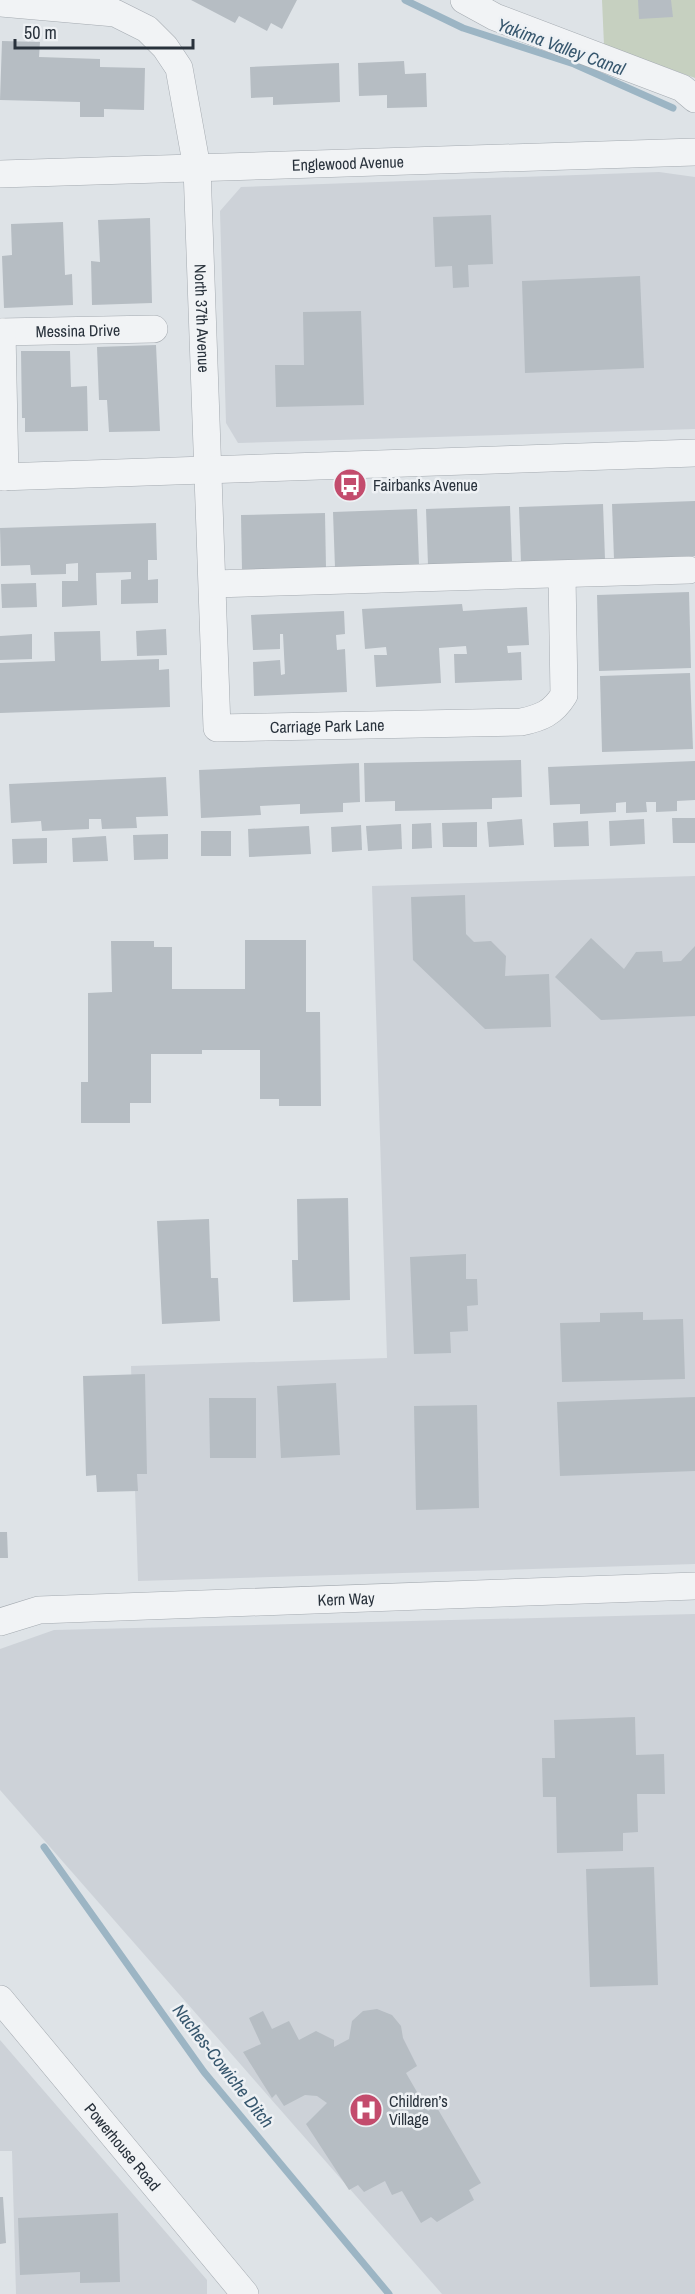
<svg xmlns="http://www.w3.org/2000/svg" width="695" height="2294" viewBox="0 0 695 2294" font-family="'Archivo Narrow',sans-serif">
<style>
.built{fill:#cdd2d8}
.green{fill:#c6d0c0}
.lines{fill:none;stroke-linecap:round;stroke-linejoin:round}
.stream{stroke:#9cb5c4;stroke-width:7}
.building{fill:#b6bdc3}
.minor-casing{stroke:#a4aab0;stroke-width:28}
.minor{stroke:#f1f3f5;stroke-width:27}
.labels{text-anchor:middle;stroke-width:5;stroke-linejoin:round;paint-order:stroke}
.street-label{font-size:16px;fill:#29323c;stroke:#eef1f4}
.poi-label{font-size:16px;fill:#29323c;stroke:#eef1f4;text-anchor:start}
.water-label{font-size:18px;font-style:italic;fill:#36566d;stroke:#eef1f4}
</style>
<rect width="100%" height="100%" fill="#dee3e7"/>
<!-- built -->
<g class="built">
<path d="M 659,172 L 695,177 L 695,429 L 238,443 L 226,423 L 220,211 L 241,187 Z"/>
<path d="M 695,876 L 695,1564 L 138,1581 L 131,1366 L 387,1358 L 372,886 Z"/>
<path d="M 695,1614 L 695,2294 L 442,2294 L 0,1790 L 0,1649 L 54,1630 Z"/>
<path d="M 0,2040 L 207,2280 L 207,2294 L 16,2294 L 12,2151 L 0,2151 Z"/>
</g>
<!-- green -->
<path class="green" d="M 602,0 L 695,0 L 695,78 L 604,45 Z"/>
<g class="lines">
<!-- stream -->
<g class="stream">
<path d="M 405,0 L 463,28 L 574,64 L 673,108"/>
<path d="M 44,1847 L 204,2072 L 389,2294"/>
</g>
</g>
<!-- building -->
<g class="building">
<path d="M 191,0 L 297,0 L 282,29 L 271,23 L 267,31 L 239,16 L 235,23 Z"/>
<path d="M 638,0 L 671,0 L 673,17 L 639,19 Z"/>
<path d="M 2,41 L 40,42 L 39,57 L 100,59 L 100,67 L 145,68 L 144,110 L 104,109 L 104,117 L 80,117 L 80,102 L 0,100 Z"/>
<path d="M 404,61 L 405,74 L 426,73 L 427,107 L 387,108 L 387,95 L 359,96 L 358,63 Z"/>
<path d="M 339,63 L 340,102 L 273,105 L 273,97 L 251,98 L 250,67 Z"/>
<path d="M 491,215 L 493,264 L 468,265 L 469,287 L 453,288 L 452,266 L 435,267 L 433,217 Z"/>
<path d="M 150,218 L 152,303 L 92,305 L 91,261 L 100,262 L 98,220 Z"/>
<path d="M 63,222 L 65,275 L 72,274 L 73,305 L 4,308 L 2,256 L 12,255 L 11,224 Z"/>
<path d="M 640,276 L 644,368 L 525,373 L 522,281 Z"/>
<path d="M 361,311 L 364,405 L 276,407 L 275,365 L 304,365 L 303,312 Z"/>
<path d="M 156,345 L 160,431 L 109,432 L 107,400 L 99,400 L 97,347 Z"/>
<path d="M 21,351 L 70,351 L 71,387 L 87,386 L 88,431 L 25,432 L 25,418 L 22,418 Z"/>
<path d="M 695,501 L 695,556 L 614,559 L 612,504 Z"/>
<path d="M 603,504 L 605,559 L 521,562 L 519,507 Z"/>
<path d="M 510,506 L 512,562 L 428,565 L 426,509 Z"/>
<path d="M 417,509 L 419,565 L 335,568 L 333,512 Z"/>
<path d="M 325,513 L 326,569 L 242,571 L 241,515 Z"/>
<path d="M 156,523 L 157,560 L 148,560 L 148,580 L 158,579 L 158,603 L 121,604 L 121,580 L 131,579 L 131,572 L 96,573 L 97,605 L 62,607 L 62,581 L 78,581 L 78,563 L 66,564 L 66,574 L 31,575 L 30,565 L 1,566 L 0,528 Z"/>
<path d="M 36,583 L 37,607 L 2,608 L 1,584 Z"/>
<path d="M 689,592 L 691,668 L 599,671 L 597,595 Z"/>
<path d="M 462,604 L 463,611 L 527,607 L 529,645 L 507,646 L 508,653 L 521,652 L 522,680 L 455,683 L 454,654 L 467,654 L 466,646 L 439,648 L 441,683 L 376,687 L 374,655 L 387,655 L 386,647 L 365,649 L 362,609 Z"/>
<path d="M 344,611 L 345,634 L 336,635 L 337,650 L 345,649 L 347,692 L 254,696 L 253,662 L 280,660 L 281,675 L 285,674 L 283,634 L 280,634 L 280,649 L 253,650 L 251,615 Z"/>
<path d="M 166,629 L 167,655 L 137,656 L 136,631 Z"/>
<path d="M 100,631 L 101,661 L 159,659 L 159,670 L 169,669 L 170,707 L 0,713 L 0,663 L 55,661 L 54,632 Z"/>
<path d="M 32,634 L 32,659 L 0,660 L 0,636 Z"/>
<path d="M 690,673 L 693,749 L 602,752 L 600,676 Z"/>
<path d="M 521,760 L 522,797 L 492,798 L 492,809 L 395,811 L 395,801 L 365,802 L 364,763 Z"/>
<path d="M 695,761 L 695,800 L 677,801 L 677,811 L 656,812 L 656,802 L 646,802 L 647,812 L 626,813 L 626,802 L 616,803 L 616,812 L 580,814 L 580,804 L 550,805 L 548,767 Z"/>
<path d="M 359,763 L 360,802 L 343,803 L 343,812 L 300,814 L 300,804 L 260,806 L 261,815 L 201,818 L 199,770 Z"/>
<path d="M 166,777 L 168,816 L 136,817 L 137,828 L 102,829 L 101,819 L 89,819 L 89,829 L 42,831 L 41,821 L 11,823 L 9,784 Z"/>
<path d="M 672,818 L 695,818 L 695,843 L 673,843 Z"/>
<path d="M 522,819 L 524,845 L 489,847 L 487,822 Z"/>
<path d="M 644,819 L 645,844 L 610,846 L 609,821 Z"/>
<path d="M 588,821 L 589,846 L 554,847 L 553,823 Z"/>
<path d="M 477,822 L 477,847 L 443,847 L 442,823 Z"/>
<path d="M 431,823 L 432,848 L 412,849 L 412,824 Z"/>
<path d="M 401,824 L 402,849 L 368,851 L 366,826 Z"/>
<path d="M 361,825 L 362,850 L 332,852 L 331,827 Z"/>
<path d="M 309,826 L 311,854 L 249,857 L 248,829 Z"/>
<rect x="201" y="831" width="30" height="25"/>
<path d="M 168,834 L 168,859 L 134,860 L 133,835 Z"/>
<path d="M 106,836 L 108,861 L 73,862 L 72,838 Z"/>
<path d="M 47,838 L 47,863 L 13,864 L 12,839 Z"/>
<path d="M 465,895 L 466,934 L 474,942 L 491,941 L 506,956 L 505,976 L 549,974 L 551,1027 L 485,1029 L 413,960 L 411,897 Z"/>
<path d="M 591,938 L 624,969 L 636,952 L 662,951 L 663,962 L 681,961 L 695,946 L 695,1016 L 601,1020 L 555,977 Z"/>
<path d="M 245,940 L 306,940 L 306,1012 L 320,1012 L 321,1106 L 279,1106 L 279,1099 L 260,1099 L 260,1050 L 202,1050 L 202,1054 L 151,1054 L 151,1103 L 130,1103 L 130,1123 L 81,1123 L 81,1082 L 88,1082 L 88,993 L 112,992 L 111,941 L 154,941 L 154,947 L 172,947 L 172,989 L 245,989 Z"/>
<path d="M 348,1198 L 350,1300 L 293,1302 L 292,1260 L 298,1260 L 297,1199 Z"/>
<path d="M 209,1219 L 211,1278 L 218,1278 L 220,1321 L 162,1324 L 157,1221 Z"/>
<path d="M 466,1254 L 466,1279 L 477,1279 L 478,1305 L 467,1306 L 468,1331 L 450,1332 L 451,1353 L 414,1354 L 410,1257 Z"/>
<path d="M 643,1312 L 643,1320 L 683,1319 L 685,1379 L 562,1382 L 560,1323 L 600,1322 L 600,1313 Z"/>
<path d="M 145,1374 L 147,1474 L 137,1474 L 138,1491 L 97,1492 L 96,1475 L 86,1476 L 83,1376 Z"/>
<path d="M 336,1383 L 340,1455 L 281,1458 L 277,1386 Z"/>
<path d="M 695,1397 L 695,1471 L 560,1476 L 557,1402 Z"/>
<path d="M 209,1398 L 256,1398 L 256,1458 L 210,1458 Z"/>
<path d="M 477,1405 L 479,1508 L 416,1510 L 414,1406 Z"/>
<path d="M 0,1532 L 7,1532 L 8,1558 L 0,1558 Z"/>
<path d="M 635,1717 L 636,1755 L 664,1754 L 665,1794 L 637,1794 L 638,1832 L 623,1833 L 623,1851 L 557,1853 L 556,1797 L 543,1797 L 542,1758 L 555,1758 L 554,1720 Z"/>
<path d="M 654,1867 L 658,1985 L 590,1987 L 586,1869 Z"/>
<path d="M 377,2009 L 392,2015 L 401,2026 L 403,2038 L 417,2066 L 406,2073 L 428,2111 L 436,2106 L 481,2183 L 469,2190 L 474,2200 L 437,2222 L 431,2217 L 421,2223 L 402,2191 L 392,2195 L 385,2181 L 364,2192 L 358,2185 L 349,2190 L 306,2124 L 327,2103 L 317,2096 L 305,2095 L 284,2106 L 276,2094 L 272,2098 L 243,2052 L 261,2044 L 249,2018 L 263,2011 L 272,2029 L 289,2021 L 299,2040 L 316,2031 L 334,2040 L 334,2047 L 349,2039 L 352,2021 L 363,2011 Z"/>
<path d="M 0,2197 L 3,2197 L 6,2243 L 0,2244 Z"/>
<path d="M 118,2213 L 120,2282 L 80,2283 L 80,2272 L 20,2275 L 18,2218 Z"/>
</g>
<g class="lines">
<!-- minor casing -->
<g class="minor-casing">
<g id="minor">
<path d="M 464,0 L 495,17 L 682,88 L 695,99"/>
<path id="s1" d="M 0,3 L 115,13 L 147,29 L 165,47 L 179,68 L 197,168 L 217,728 L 521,722 C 541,718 553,713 564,695 L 562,575"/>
<path id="s2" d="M 0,174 L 695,152"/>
<path id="s3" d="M 0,332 L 154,329"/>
<path d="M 2,332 L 5,477"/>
<path d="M 0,477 L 695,453"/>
<path d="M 213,584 L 689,570"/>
<path id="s4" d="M 0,1622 L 39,1610 L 695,1586"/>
<path id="s5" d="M 0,1999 L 245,2294"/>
</g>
</g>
<!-- minor -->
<use href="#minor" class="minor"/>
</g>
<!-- icons -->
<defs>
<g id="bus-disc" transform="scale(1.725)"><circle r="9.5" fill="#c34c6d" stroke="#eef1f4"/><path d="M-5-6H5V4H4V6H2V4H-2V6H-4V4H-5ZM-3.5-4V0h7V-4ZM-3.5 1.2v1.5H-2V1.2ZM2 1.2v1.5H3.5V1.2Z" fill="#fff"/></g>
<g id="hospital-disc" transform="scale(1.725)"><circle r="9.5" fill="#c34c6d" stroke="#eef1f4"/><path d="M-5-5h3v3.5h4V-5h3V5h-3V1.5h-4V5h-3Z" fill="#fff"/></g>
</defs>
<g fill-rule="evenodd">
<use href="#bus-disc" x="350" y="485"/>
<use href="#hospital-disc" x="366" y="2110"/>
</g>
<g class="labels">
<!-- street labels -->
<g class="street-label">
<text dy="6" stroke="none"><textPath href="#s2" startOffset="348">Englewood Avenue</textPath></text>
<text dy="6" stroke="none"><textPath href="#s1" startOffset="454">North 37th Avenue</textPath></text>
<text dy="6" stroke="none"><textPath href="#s3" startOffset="78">Messina Drive</textPath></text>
<text dy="6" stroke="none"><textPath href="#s1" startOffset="974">Carriage Park Lane</textPath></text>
<text dy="6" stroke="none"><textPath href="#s4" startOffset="348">Kern Way</textPath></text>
<text dy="6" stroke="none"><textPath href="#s5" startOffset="192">Powerhouse Road</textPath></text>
</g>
<!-- poi labels -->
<g class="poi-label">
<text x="373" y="491">Fairbanks Avenue</text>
<text x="389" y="2107">Children’s<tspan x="389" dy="18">Village</tspan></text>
</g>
<!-- water labels -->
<g class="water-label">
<text transform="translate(561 47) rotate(20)" y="6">Yakima Valley Canal</text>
<text transform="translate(223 2066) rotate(52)" y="6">Naches-Cowiche Ditch</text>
</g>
</g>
<!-- scale -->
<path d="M15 39v9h178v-9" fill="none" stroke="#29323c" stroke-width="3"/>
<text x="24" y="39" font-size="18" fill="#29323c" stroke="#eef1f4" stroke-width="4.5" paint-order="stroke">50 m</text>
</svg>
